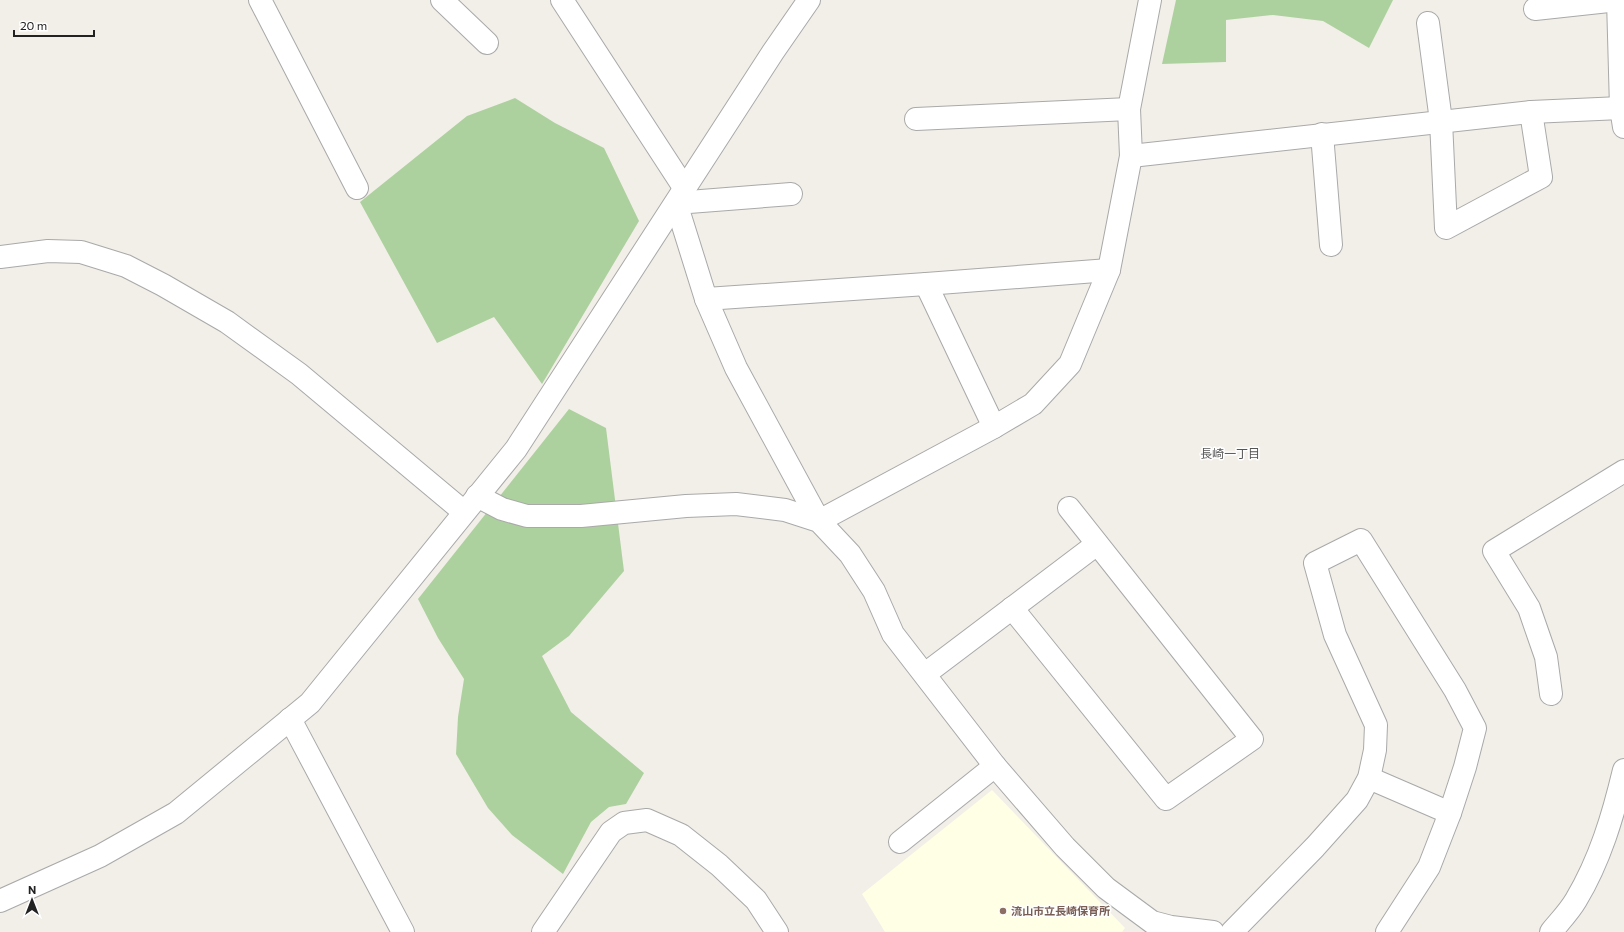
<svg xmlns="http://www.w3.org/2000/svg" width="1624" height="932" viewBox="0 0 1624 932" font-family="Commissioner,'Noto Sans JP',sans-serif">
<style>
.education{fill:#ffffe5}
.forest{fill:#add19e}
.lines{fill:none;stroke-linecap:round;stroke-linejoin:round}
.minor-casing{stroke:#a9a9a9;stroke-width:24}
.minor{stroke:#fff;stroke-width:22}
.education-dot{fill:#8d6e63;stroke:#fff;stroke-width:1.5}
.labels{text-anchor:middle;stroke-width:3;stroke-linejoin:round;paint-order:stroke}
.education-label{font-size:11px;font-weight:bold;fill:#785e54;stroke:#fff;text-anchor:start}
.neighbourhood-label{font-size:12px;fill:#555;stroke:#fff}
</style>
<rect width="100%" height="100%" fill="#f2efe9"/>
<!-- education -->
<path class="education" d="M 992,790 L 1125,928 L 1122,932 L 885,932 L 862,894 Z"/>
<!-- forest -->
<g class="forest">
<path d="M 1176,0 L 1393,0 L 1369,48 L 1323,21 L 1273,15 L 1226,20 L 1226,62 L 1162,64 Z"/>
<path d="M 515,98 L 555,123 L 604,148 L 639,221 L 542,384 L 494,317 L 437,343 L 360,202 L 467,116 Z"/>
<path d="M 569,409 L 606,428 L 624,571 L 569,636 L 542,656 L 571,712 L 644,773 L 626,804 L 609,807 L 591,822 L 563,874 L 512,835 L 488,808 L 456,754 L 458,717 L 464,679 L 438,638 L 418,599 Z"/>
</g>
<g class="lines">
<!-- minor casing -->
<g class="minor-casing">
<g id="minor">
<path d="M 260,0 L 357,188"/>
<path d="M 442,0 L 487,43"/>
<path d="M 562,0 L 685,189"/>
<path d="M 1618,0 L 1621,108 L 1624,127"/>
<path d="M 1535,9 L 1618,0"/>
<path d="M 1428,23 L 1441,121 L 1446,228 L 1541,177 L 1531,112"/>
<path d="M 916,119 L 1129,109"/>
<path d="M 1322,134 L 1331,245"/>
<path d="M 1131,156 L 1531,112 L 1621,108"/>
<path d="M 791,194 L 676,203 L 706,299 L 736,368 L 819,521 L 994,427 L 1033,404 L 1070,364 L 1109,270 L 1131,156 L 1129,109 L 1150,0"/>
<path d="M 0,257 L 48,251 L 81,252 L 126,266 L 163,285 L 227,322 L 299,374 L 464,512"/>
<path d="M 926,284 L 994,427"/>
<path d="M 706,299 L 926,284 L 1109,270"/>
<path d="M 477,496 L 502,509 L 527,516 L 581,516 L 686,506 L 736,504 L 785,510 L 819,521 L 850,554 L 874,591 L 893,634 L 995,766 L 1065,847 L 1106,888 L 1152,922 L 1171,927 L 1213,932"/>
<path d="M 1012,608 L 1166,799 L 1252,739 L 1069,508"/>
<path d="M 925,674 L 1097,544"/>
<path d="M 1551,694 L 1546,657 L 1529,608 L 1494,551 L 1624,471"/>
<path d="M 290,719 L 403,932"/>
<path d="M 1369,778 L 1450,813"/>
<path d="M 900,842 L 995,766"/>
<path d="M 0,901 L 100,856 L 176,813 L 310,703 L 516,449 L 773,52 L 809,0"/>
<path d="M 543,932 L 611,832 L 624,823 L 647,820 L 681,835 L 719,865 L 756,900 L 777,932"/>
<path d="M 1232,932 L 1315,847 L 1357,800 L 1369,778 L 1375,750 L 1376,725 L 1335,635 L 1315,563 L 1361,540 L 1455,690 L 1475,728 L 1465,767 L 1450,813 L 1429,867 L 1387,932"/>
<path d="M 1551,932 C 1559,922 1569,912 1576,900 C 1600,860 1613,816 1624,770"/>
</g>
</g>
<!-- minor -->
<use href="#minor" class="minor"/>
</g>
<!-- markers -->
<circle class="education-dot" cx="1003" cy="911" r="4"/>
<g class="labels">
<!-- education labels -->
<g class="education-label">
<text x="1011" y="915">流山市立長崎保育所</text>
</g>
<!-- neighbourhood labels -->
<g class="neighbourhood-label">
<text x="1230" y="458">長崎一丁目</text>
</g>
</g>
<!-- north arrow -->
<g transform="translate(32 900)" stroke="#ffffff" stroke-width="3" paint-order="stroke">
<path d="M0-3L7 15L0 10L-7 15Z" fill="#222222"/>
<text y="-6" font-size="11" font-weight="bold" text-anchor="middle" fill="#222222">N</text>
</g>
<!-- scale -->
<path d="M14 30v6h80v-6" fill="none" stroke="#222222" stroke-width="2"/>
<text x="20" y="30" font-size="12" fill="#222222" stroke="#ffffff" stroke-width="3" paint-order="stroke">20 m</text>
</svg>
